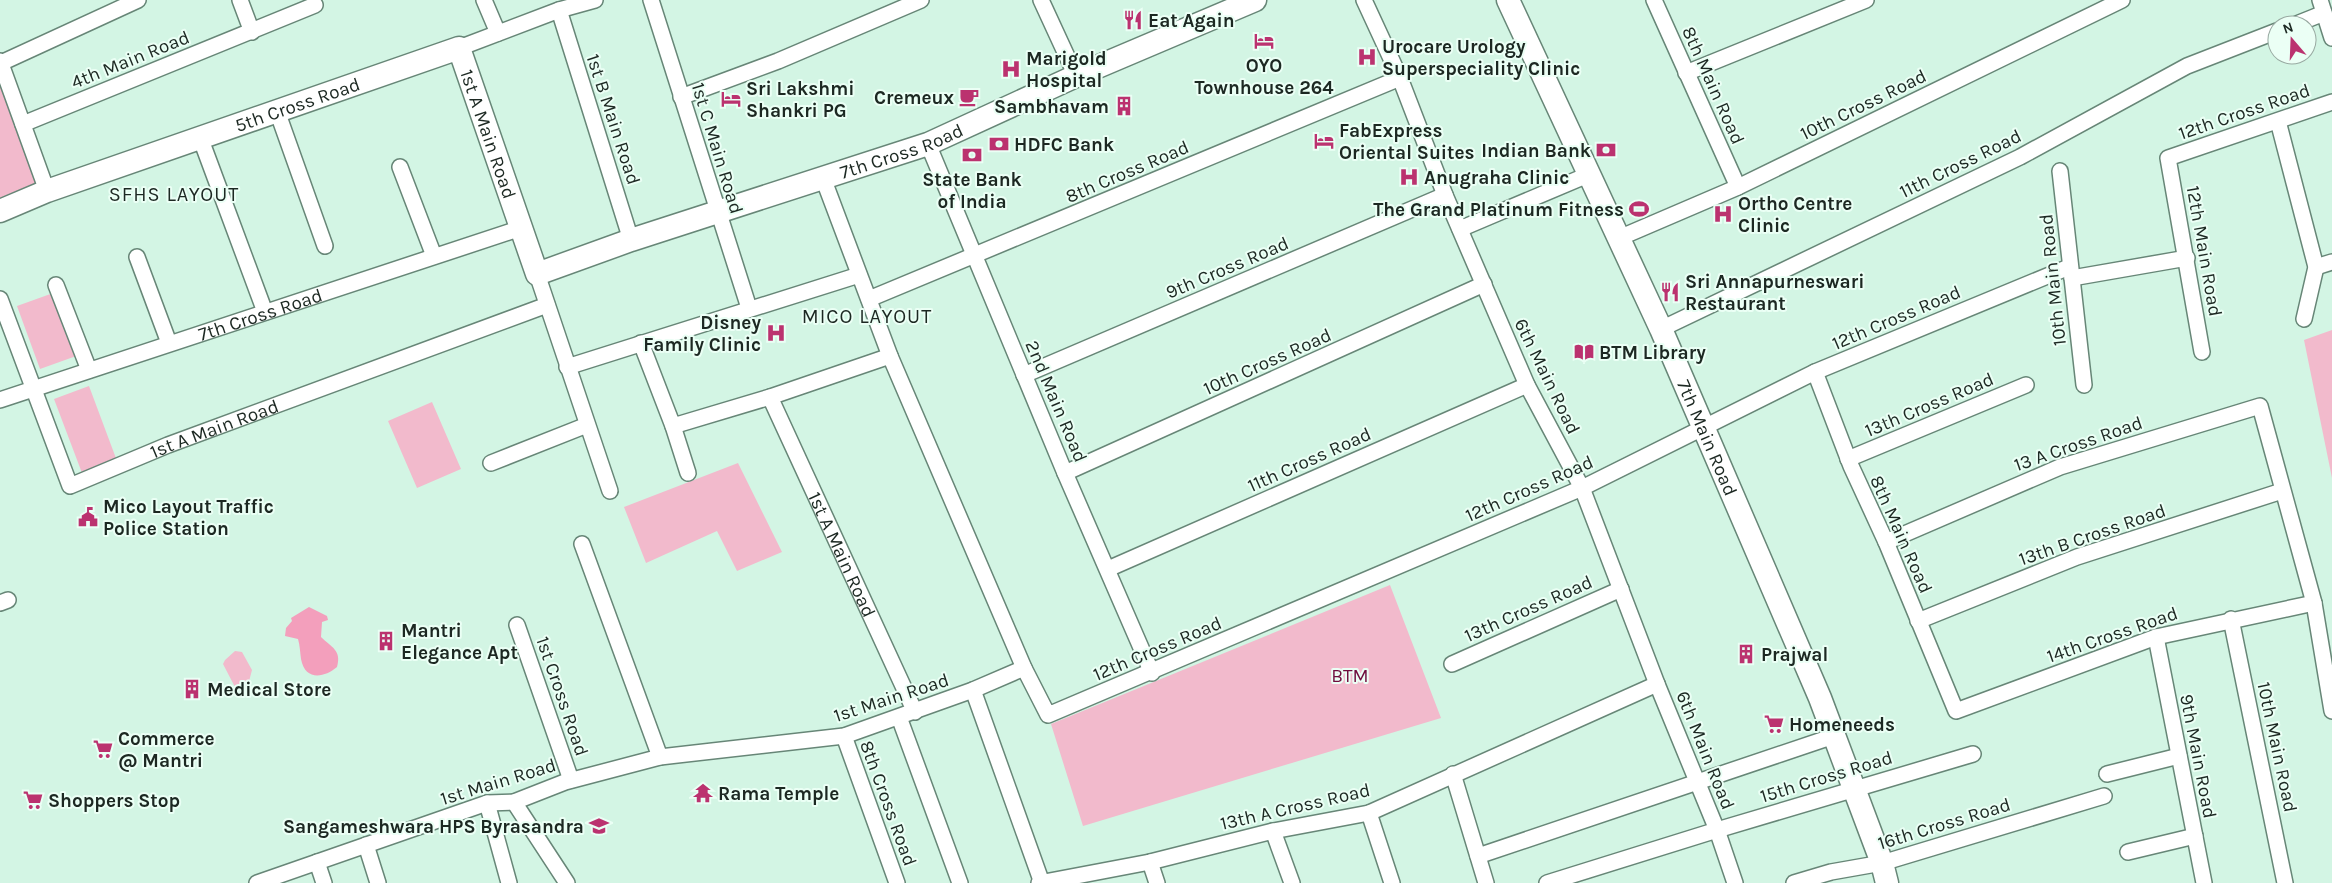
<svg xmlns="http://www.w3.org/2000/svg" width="2332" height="883" viewBox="0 0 2332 883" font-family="Karla,sans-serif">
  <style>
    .green { fill: #f2bacc }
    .water { fill: #f39fbc }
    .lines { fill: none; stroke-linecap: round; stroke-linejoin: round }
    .street-casing { stroke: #678677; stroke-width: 18 }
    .secondary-casing { stroke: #678677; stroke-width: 25 }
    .street { stroke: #fff; stroke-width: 15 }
    .secondary { stroke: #fff; stroke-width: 22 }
    .labels { text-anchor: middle; stroke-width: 4; stroke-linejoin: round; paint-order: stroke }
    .poi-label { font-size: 19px; font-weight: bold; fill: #1c2822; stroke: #ebfff5; text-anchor: start }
    .street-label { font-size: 19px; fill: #1c2822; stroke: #ebfff5 }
    .park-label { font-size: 19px; fill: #6f0c3d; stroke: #ebfff5 }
    .neighbourhood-label { font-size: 20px; letter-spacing: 1px; fill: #1c2822; stroke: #ebfff5 }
  </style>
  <rect width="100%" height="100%" fill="#d3f5e4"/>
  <path class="green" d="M0,85L37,187L0,202Z
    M56,292L79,355L40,369L17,306Z
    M2332,330V478L2304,340Z
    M89,386L117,461L82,473L54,399Z
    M432,402L461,469L417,488L388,421Z
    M738,463L782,552L737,571L717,531L646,563L624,507Z
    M1390,585L1441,718L1083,826L1051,724Z
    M235,651L242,652L252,670L247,689H236L223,664L225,660Z"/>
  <path class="water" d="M309,607L327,616L328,620L322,622L321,637C331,647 342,650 337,667C324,678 305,681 301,659C300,652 300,646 298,639L285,636L286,628L292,621L291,618Z"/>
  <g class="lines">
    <defs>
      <g id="street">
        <path d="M240,0L252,32"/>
        <path d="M484,0L498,33"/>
        <path d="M651,0L749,308"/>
        <path d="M1041,0L1076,76"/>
        <path d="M1364,0L1400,78L1445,195L1527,385L1582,488L1657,684L1717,830L1735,883"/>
        <path d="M1654,0L1738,187"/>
        <path d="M2320,0L2332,38"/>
        <path d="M559,10L631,240"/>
        <path d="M2294,25L2324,13"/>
        <path d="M459,48L559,10L595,0"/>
        <path d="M0,61L47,191"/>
        <path d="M1,63L138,0"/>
        <path d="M1686,73L1866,0"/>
        <path d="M681,97L778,61L921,0"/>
        <path d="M277,111L325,246"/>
        <path d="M2278,121L2316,267L2304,319"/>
        <path d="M23,124L315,5"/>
        <path d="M200,137L265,312"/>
        <path d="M928,144L1065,473L1152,673"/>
        <path d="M400,167L434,256"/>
        <path d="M2060,171L2084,385"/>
        <path d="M823,178L890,356L1024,668L1048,715L1582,488L1815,372L2069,267"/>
        <path d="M1460,229L1590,174"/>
        <path d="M1619,238L1738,187L2122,0"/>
        <path d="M137,257L169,343"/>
        <path d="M2316,267L2332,262"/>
        <path d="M537,274L610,491"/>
        <path d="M2072,278L2187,258"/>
        <path d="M56,285L89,370"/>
        <path id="s1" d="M0,299L70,486L168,445L547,305"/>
        <path d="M869,299L1400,78"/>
        <path d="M1661,329L2020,157L2187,66L2277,31"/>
        <path d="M641,343L673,426L770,397"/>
        <path d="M2202,352L2168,158L2332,102"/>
        <path id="s2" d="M890,356L770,397L915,712"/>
        <path d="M567,367L859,275"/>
        <path d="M1815,372L1851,466L1886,542L1956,711L2156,637L2314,603"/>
        <path d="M1024,375L1445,195"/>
        <path id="s3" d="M0,400L521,228"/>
        <path d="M673,426L688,473"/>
        <path d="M1848,459L2026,385"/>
        <path d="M491,463L587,425"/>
        <path d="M1065,473L1484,284"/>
        <path d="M1886,542L2060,467L2260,406L2314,603L2332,711"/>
        <path d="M582,544L660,757"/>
        <path d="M1108,569L1527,385"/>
        <path d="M0,603L8,600"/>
        <path d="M2231,619L2285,883"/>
        <path d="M1918,621L2077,557L2282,491"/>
        <path d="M517,625L571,780"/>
        <path d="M2156,637L2204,883"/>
        <path d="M1452,664L1621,589"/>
        <path d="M973,690L1042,883"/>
        <path d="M899,717L960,883"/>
        <path d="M844,736L897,883"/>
        <path d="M1453,774L1486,883"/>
        <path d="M2107,774L2179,756"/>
        <path d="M514,802L567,883"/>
        <path d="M487,803L509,883"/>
        <path d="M1369,813L1392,883"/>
        <path d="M1273,831L1292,883"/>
        <path d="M366,845L378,883"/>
        <path d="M2128,852L2195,836"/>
        <path d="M1478,856L1834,736"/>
        <path d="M317,862L324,883"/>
        <path d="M1150,862L1157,883"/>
        <path d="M257,883L487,803L514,802L565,782L660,757L844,736L973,690L1024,668"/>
        <path d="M1039,883L1150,862L1273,831L1369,813L1657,684"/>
        <path d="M1547,883L1717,830L1973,754"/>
        <path d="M1794,883L1831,872L1882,863L2104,796"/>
      </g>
      <g id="secondary">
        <path id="s4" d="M1508,0L1661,329L1820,698L1882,863L1887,883"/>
        <path id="s5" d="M0,211L47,191L459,48L537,274L631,240L928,144L1076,76L1255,0"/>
      </g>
    </defs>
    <use href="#street" class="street-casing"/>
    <use href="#secondary" class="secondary-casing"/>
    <use href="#street" class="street"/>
    <use href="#secondary" class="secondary"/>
  </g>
  <defs>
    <symbol id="restaurant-bare" viewBox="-9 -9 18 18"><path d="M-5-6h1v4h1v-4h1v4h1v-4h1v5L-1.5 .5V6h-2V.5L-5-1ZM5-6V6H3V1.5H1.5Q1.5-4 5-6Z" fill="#bb326f" stroke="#ebfff5" stroke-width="2.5" paint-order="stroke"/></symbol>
    <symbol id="hotel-bare" viewBox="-9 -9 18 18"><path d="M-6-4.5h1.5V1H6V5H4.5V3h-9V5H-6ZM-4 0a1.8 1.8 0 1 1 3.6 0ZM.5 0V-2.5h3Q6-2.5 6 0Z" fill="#bb326f" stroke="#ebfff5" stroke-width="2.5" paint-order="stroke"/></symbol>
    <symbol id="hospital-bare" viewBox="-9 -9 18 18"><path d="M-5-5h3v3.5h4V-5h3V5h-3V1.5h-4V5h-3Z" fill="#bb326f" stroke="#ebfff5" stroke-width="2.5" paint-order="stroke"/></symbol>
    <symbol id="cafe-bare" viewBox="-9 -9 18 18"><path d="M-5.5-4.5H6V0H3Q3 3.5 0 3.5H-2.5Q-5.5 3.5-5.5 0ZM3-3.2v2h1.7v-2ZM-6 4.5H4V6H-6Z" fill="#bb326f" stroke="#ebfff5" stroke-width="2.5" paint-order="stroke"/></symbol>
    <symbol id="building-bare" viewBox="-9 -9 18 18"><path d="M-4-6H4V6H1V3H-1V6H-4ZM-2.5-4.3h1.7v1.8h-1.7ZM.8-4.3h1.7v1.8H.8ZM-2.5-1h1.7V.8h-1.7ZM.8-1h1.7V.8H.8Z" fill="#bb326f" stroke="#ebfff5" stroke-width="2.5" paint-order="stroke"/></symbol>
    <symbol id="bank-bare" viewBox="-9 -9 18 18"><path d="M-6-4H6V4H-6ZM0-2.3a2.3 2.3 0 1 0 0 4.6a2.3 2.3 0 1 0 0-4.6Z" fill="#bb326f" stroke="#ebfff5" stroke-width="2.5" paint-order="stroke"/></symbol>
    <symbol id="stadium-bare" viewBox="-9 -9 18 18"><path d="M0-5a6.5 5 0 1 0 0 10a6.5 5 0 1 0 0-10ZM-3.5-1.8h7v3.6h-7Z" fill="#bb326f" stroke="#ebfff5" stroke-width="2.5" paint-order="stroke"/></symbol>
    <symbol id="library-bare" viewBox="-9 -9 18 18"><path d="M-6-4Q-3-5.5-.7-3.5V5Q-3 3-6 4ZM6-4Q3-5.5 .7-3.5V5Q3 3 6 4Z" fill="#bb326f" stroke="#ebfff5" stroke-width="2.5" paint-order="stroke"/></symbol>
    <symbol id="civic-bare" viewBox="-9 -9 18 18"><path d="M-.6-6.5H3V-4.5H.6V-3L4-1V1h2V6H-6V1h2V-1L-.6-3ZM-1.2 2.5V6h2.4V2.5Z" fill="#bb326f" stroke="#ebfff5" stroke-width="2.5" paint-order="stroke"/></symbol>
    <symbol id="supermarket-bare" viewBox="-9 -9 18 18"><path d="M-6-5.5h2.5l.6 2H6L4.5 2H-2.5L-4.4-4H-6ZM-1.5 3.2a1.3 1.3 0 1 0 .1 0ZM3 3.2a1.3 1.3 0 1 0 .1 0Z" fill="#bb326f" stroke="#ebfff5" stroke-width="2.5" paint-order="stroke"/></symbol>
    <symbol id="temple-bare" viewBox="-9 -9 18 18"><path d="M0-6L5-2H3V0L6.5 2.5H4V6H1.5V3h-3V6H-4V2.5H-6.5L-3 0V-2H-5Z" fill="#bb326f" stroke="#ebfff5" stroke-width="2.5" paint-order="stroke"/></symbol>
    <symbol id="school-bare" viewBox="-9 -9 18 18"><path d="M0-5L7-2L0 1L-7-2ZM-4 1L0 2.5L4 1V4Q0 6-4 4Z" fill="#bb326f" stroke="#ebfff5" stroke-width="2.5" paint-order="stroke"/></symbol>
  </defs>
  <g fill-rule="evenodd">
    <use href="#restaurant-bare" x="1119" y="6" width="28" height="28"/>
    <use href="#hotel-bare" x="1250" y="27" width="28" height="28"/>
    <use href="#hospital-bare" x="1353" y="43" width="28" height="28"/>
    <use href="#hospital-bare" x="997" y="55" width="28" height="28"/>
    <use href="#cafe-bare" x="955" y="83" width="28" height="28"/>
    <use href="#hotel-bare" x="717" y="85" width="28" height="28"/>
    <use href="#building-bare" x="1110" y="92" width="28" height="28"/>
    <use href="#hotel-bare" x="1310" y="127" width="28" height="28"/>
    <use href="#bank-bare" x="985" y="130" width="28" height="28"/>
    <use href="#bank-bare" x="1592" y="136" width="28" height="28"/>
    <use href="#bank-bare" x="958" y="141" width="28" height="28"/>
    <use href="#hospital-bare" x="1395" y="163" width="28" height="28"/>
    <use href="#stadium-bare" x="1625" y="195" width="28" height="28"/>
    <use href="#hospital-bare" x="1709" y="200" width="28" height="28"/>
    <use href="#restaurant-bare" x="1656" y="278" width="28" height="28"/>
    <use href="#hospital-bare" x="762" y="319" width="28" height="28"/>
    <use href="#library-bare" x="1570" y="338" width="28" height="28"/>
    <use href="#civic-bare" x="74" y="503" width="28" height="28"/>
    <use href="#building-bare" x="372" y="627" width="28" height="28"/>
    <use href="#building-bare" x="1732" y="640" width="28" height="28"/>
    <use href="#building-bare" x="178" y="675" width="28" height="28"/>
    <use href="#supermarket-bare" x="1760" y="710" width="28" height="28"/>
    <use href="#supermarket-bare" x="89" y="735" width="28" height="28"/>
    <use href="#temple-bare" x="689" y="779" width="28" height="28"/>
    <use href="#supermarket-bare" x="19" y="786" width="28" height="28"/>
    <use href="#school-bare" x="585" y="812" width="28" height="28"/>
  </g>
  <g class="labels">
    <g class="poi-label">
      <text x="1148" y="27">Eat Again</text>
      <text x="1382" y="53">Urocare Urology<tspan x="1382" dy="22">Superspeciality Clinic</tspan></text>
      <text x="1026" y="65">Marigold<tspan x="1026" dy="22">Hospital</tspan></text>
      <text x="1264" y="72" text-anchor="middle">OYO<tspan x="1264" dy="22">Townhouse 264</tspan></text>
      <text x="746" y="95">Sri Lakshmi<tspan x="746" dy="22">Shankri PG</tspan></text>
      <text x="954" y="104" text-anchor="end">Cremeux</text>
      <text x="1109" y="113" text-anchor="end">Sambhavam</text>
      <text x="1339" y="137">FabExpress<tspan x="1339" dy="22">Oriental Suites</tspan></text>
      <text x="1014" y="151">HDFC Bank</text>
      <text x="1591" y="157" text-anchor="end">Indian Bank</text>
      <text x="1424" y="184">Anugraha Clinic</text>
      <text x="972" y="186" text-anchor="middle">State Bank<tspan x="972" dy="22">of India</tspan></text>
      <text x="1738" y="210">Ortho Centre<tspan x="1738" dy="22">Clinic</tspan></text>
      <text x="1624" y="216" text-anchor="end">The Grand Platinum Fitness</text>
      <text x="1685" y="288">Sri Annapurneswari<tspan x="1685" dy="22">Restaurant</tspan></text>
      <text x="761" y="329" text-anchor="end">Disney<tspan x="761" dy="22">Family Clinic</tspan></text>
      <text x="1599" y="359">BTM Library</text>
      <text x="103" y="513">Mico Layout Traffic<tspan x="103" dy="22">Police Station</tspan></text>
      <text x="401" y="637">Mantri<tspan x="401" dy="22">Elegance Apt</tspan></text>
      <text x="1761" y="661">Prajwal</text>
      <text x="207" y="696">Medical Store</text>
      <text x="1789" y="731">Homeneeds</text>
      <text x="118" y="745">Commerce<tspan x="118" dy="22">@ Mantri</tspan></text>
      <text x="718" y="800">Rama Temple</text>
      <text x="48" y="807">Shoppers Stop</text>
      <text x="584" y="833" text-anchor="end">Sangameshwara HPS Byrasandra</text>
    </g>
    <g class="street-label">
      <text transform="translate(130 59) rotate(-22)" y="7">4th Main Road</text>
      <text transform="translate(1714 85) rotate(66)" y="7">8th Main Road</text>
      <text dy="7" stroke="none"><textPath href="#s5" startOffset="316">5th Cross Road</textPath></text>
      <text transform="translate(1863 104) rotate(-26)" y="7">10th Cross Road</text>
      <text transform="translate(2244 111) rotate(-19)" y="7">12th Cross Road</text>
      <text transform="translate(614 119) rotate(72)" y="7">1st B Main Road</text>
      <text dy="7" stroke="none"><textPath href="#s5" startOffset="578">1st A Main Road</textPath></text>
      <text transform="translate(718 148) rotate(73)" y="7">1st C Main Road</text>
      <text dy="7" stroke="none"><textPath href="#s5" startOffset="1111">7th Cross Road</textPath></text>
      <text transform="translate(1960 163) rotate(-26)" y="7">11th Cross Road</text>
      <text transform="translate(1127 171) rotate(-23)" y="7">8th Cross Road</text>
      <text transform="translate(2205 251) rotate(80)" y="7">12th Main Road</text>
      <text transform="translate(1227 267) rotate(-23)" y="7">9th Cross Road</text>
      <text transform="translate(2052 280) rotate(-96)" y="7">10th Main Road</text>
      <text dy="7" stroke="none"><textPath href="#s3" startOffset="274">7th Cross Road</textPath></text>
      <text transform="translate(1896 317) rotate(-23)" y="7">12th Cross Road</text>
      <text transform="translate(1267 361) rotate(-24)" y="7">10th Cross Road</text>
      <text transform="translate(1548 376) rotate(64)" y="7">6th Main Road</text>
      <text transform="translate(1057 401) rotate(67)" y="7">2nd Main Road</text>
      <text transform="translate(1929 404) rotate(-23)" y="7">13th Cross Road</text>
      <text dy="7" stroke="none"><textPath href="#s1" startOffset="355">1st A Main Road</textPath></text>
      <text dy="7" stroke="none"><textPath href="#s4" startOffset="481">7th Main Road</textPath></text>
      <text transform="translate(2078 443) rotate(-19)" y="7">13 A Cross Road</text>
      <text transform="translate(1309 459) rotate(-24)" y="7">11th Cross Road</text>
      <text transform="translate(1529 488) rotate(-24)" y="7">12th Cross Road</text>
      <text transform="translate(1902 534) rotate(66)" y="7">8th Main Road</text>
      <text transform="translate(2092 534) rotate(-19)" y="7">13th B Cross Road</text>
      <text dy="7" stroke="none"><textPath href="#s2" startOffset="300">1st A Main Road</textPath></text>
      <text transform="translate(1528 608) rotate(-24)" y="7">13th Cross Road</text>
      <text transform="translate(2112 634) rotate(-19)" y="7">14th Cross Road</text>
      <text transform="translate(1157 648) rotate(-23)" y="7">12th Cross Road</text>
      <text transform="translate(563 696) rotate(71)" y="7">1st Cross Road</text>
      <text transform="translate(891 697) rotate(-18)" y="7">1st Main Road</text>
      <text transform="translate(2278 747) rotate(78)" y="7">10th Main Road</text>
      <text transform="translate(1706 750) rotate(68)" y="7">6th Main Road</text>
      <text transform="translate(2199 756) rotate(79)" y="7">9th Main Road</text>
      <text transform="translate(1826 776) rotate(-17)" y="7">15th Cross Road</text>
      <text transform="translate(498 781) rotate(-17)" y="7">1st Main Road</text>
      <text transform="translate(889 803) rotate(70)" y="7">8th Cross Road</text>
      <text transform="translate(1295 806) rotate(-13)" y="7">13th A Cross Road</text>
      <text transform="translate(1944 823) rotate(-17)" y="7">16th Cross Road</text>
    </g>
    <g class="park-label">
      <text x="1350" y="682">BTM</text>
    </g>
    <g class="neighbourhood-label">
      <text x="174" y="201">SFHS LAYOUT</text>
      <text x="867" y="323">MICO LAYOUT</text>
    </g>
  </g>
  <g transform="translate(2292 40) rotate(341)"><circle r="24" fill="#ebfff5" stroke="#98a9a1"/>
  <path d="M0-4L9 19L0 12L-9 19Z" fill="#bb326f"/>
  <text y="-8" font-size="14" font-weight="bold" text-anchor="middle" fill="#1c2822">N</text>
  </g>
</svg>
